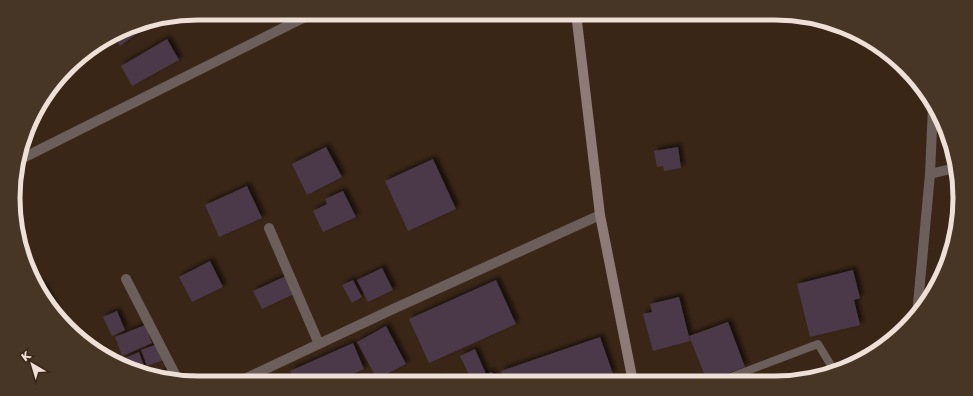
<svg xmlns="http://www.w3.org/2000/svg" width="973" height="396" viewBox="0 0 973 396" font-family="'DejaVu Sans',sans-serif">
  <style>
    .building { fill: #4c3848; filter: url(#shadow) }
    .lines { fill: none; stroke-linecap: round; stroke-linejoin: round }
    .lane { stroke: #6b5e5b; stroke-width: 8 }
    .street { stroke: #6b5e5b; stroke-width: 10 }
    .secondary { stroke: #8e7a76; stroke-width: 10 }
    .rim { fill: none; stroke: #eee0d7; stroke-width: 5 }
  </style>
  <defs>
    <filter id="shadow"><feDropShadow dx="3.5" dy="-3.5" stdDeviation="2" flood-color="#0009"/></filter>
  </defs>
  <rect width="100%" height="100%" fill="#392617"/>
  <path class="building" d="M156,20L120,46L114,37L138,23Z
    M167,39L179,60L132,86L121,66Z
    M326,147L342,177L307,195L292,164Z
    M678,147L681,168L664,171L663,166L657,167L654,151Z
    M433,159L456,209L408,231L385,181Z
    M247,186L262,218L219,237L205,205Z
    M343,191L356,217L323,232L313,211L327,204L325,199Z
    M210,261L223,287L192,302L179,277Z
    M382,268L393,290L368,302L357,280Z
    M853,270L860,298L854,300L860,325L810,337L797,284Z
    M286,276L294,294L262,309L253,291Z
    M353,280L362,297L352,303L342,285Z
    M496,280L516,324L429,363L409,319Z
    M42,284L58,315H57L44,301L38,286Z
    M679,297L690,341L653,351L643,314L652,312L650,304Z
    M117,311L125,330L112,336L103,317Z
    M728,322L745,367L707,381L689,336Z
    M145,325L152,343L122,356L115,337Z
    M386,326L406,364L377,379L357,342Z
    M600,337L613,374L589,382H505L501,371Z
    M353,343L364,369L333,383H296L290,371Z
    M157,344L163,360L147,366L141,350Z
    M475,349L486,374L492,372L496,382H458L470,377L460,356Z
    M139,352L145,368L136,372L129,368L125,358Z
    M166,371L169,378L155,376Z
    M441,378L443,382H429Z"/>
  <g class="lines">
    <path class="lane" d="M718,382L818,344L835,372"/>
    <path class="street" d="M19,160L313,13
      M930,174L955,168
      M269,228L319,344
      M126,279L178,380
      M917,315L930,174L933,106
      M236,383L391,310L600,215"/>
    <path class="secondary" d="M576,13L600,215L633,382"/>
  </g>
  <path d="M0 0H973V396H0ZM198 20H775A178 178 0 0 1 953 198V198A178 178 0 0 1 775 376H198A178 178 0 0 1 20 198V198A178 178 0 0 1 198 20Z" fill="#473526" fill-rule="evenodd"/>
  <path class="rim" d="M198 20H775A178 178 0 0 1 953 198V198A178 178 0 0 1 775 376H198A178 178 0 0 1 20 198V198A178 178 0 0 1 198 20Z"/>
  <g transform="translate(32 364) rotate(322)" stroke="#392617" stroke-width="3" paint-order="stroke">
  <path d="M0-3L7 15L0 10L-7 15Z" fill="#eee0d7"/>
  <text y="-6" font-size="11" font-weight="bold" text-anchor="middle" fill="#eee0d7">K</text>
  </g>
</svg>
